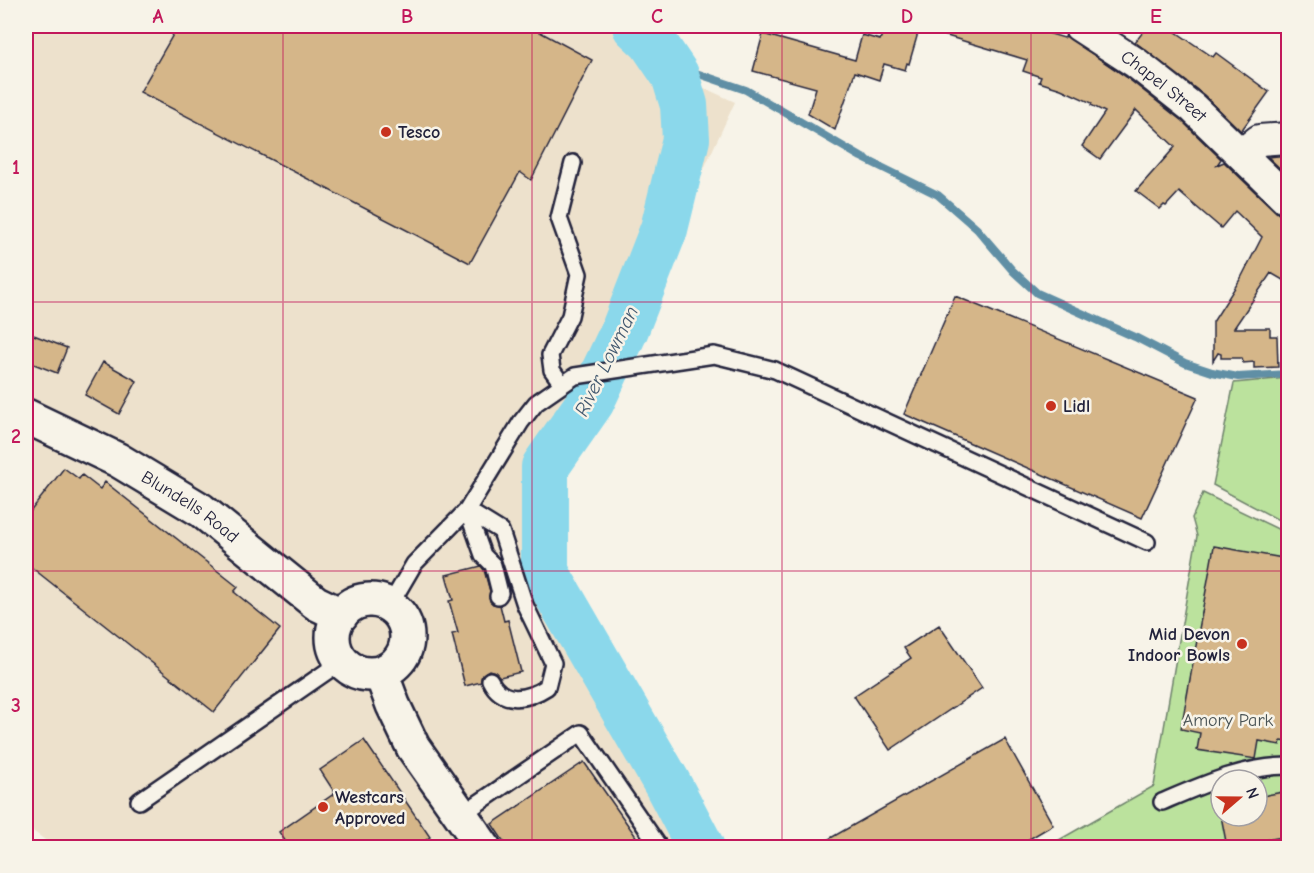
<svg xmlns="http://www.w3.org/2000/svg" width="1314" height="873" viewBox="0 0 1314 873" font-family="'Comic Neue',sans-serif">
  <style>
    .built { fill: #ede1cc }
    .green { fill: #bbe29d; stroke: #6e826c; stroke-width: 1.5; fill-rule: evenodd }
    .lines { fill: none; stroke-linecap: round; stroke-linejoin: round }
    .stream { stroke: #618fa5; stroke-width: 8 }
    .river { stroke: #8bd8eb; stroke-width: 48 }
    .building { fill: #d5b689; stroke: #22223b; stroke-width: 1.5 }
    .service-casing { stroke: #22223b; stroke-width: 20 }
    .minor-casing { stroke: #22223b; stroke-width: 34 }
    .tertiary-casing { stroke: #22223b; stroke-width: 38 }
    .service { stroke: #f7f3e8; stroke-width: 15 }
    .minor { stroke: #f7f3e8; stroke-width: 30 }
    .tertiary { stroke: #f7f3e8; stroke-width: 33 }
    .grid { fill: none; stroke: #c2185b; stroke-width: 1.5; stroke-opacity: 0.55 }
    .poi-dot { fill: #c8321e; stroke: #f7f3e8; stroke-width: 2 }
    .labels { text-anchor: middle; stroke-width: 5; stroke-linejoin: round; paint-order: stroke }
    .street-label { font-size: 18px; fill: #22223b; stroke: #f7f3e8 }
    .poi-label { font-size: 18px; font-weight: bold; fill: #22223b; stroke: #f7f3e8; text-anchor: start }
    .park-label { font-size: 18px; fill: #485254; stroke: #f7f3e8 }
    .water-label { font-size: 20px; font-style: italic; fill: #425970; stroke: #f7f3e8 }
    .neatline { fill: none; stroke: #c2185b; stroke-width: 2 }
    .grid-label { font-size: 20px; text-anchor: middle; font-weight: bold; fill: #c2185b }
  </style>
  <rect width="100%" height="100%" fill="#f7f3e8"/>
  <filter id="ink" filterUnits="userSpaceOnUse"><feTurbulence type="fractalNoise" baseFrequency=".0167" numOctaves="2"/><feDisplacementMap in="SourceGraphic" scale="12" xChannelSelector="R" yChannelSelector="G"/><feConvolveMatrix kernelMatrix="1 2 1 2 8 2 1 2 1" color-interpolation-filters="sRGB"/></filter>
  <g filter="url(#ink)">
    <path class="built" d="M26,26H624L647,45L668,80L689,81L735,102L599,394L567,453L557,491L554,548L573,605L712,847L56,848L26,826Z"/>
    <path class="green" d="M1288,378V525L1213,485L1234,383Z
      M1203,493L1288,534V847L1045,848L1154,786L1197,536L1192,518ZM1221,780H1257V816H1221Z"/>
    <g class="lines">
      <path class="stream" d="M675,75L690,71L746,90L861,157L938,195L977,229L1013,271L1037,293L1135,337L1185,363L1212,372L1238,377L1288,374"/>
      <path class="river" d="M636,26L652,41L675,75L684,105L686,139L664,229L625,329L591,401L545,467V572L667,783L701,848"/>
    </g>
    <path class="building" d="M178,26H529L592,60L531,180L520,172L470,263L140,92Z
      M885,26H920L909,64L907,63L905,70L884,64L879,80L855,72L835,130L808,114L816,88L753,71L763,34L855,60L862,35L880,40Z
      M931,26H1024L1064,38L1066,36L1126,77L1182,121L1221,159L1217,165L1224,162L1276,212L1283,217H1288V283L1271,273L1234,328H1270V336H1277L1278,367L1254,368V362L1243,363L1242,358H1221V354L1218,353L1213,361V322L1241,278L1262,237L1235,211L1221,228L1179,192L1166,206L1164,205L1160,209L1136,191L1175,147L1136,110L1100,159L1082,146L1105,112L1091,105L1092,103L1061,89L1039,82L1041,77L1023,71L1027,60L930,31Z
      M1148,26H1167L1213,57L1216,53L1269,92L1241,131L1204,95L1135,42Z
      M1288,155V176L1268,157Z
      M955,296L1198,397L1142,518L904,414Z
      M26,332L67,348L57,373L26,361Z
      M103,362L137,381L119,414L85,395Z
      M64,468L79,479L82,475L100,489L105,482L238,587L234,592L280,629L214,712L26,563V517Z
      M1214,546L1288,559V742L1281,741L1280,745L1259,741L1256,759L1197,750L1200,733L1181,729Z
      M481,566L484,570L490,591V601L493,604L500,605L504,621L508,620L521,672L500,677L495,672L489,670L482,675L481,682L465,686L452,634L458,633L449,601L453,600L446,575Z
      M939,625L982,688L890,750L854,696L911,658L904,648Z
      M1005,739L1053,825L1014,848H813Z
      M364,740L430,837L415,848H290L279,832L335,793L320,770Z
      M584,762L644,848H508L492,824Z
      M1288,791V836L1227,847L1221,816H1257V797Z"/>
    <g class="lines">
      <defs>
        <path id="service" d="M562,384L552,370L550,355L570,316L579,274L559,218L573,163
          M390,605L414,564L467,510L521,422L536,403L575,376L714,355L775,370L1147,542
          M490,680C502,705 527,700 547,687L553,663L525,605L501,531L467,510L483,555L493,565L500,593L498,596
          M139,801L342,661
          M1162,802C1202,785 1244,766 1288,766
          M461,815L581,733L660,848"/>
        <g id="minor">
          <path id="s1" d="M1079,26L1136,63L1193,108L1288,200"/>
          <path d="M1242,154L1259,140L1288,138"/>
        </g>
        <g id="tertiary">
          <path id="s2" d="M26,416L118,460L201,510L316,603L341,615"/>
          <circle cx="370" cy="637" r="37"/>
          <path d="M381,673L393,705L413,747L484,848"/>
        </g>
      </defs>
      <use href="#service" class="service-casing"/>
      <use href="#minor" class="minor-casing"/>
      <use href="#tertiary" class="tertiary-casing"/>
      <use href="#service" class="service"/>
      <use href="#minor" class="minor"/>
      <use href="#tertiary" class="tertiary"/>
    </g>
  </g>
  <path class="grid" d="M283,26V848M532,26V848M782,26V848M1031,26V848M26,302H1288M26,571H1288"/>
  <g class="poi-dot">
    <circle cx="386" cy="132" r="6"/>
    <circle cx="1051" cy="406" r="6"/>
    <circle cx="1242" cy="644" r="6"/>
    <circle cx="323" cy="807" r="6"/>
  </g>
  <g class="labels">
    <g class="street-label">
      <text dy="6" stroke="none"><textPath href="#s1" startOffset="104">Chapel Street</textPath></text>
      <text dy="6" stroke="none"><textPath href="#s2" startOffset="188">Blundells Road</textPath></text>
    </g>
    <g class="poi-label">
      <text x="398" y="138">Tesco</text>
      <text x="1063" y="412">Lidl</text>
      <text x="1230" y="640" text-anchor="end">Mid Devon<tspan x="1230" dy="21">Indoor Bowls</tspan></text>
      <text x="335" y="803">Westcars<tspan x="335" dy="21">Approved</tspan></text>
    </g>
    <g class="park-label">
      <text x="1228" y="726">Amory Park</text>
    </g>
    <g class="water-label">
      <text transform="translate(606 361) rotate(-64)" y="7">River Lowman</text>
    </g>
  </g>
  <rect width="1314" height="873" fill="none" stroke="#f7f3e8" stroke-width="66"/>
  <g transform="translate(1239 798) rotate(70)"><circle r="28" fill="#f7f3e8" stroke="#a29fa3" stroke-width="1.5"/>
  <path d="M0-4.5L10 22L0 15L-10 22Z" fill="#c8321e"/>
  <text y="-9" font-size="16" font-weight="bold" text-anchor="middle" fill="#22223b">N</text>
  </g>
  <rect x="33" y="33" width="1248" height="807" class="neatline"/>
  <g class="grid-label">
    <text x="158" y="23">A</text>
    <text x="407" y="23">B</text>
    <text x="657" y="23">C</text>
    <text x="907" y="23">D</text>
    <text x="1156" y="23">E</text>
    <text x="16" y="174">1</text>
    <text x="16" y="443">2</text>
    <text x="16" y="712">3</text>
  </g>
</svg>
